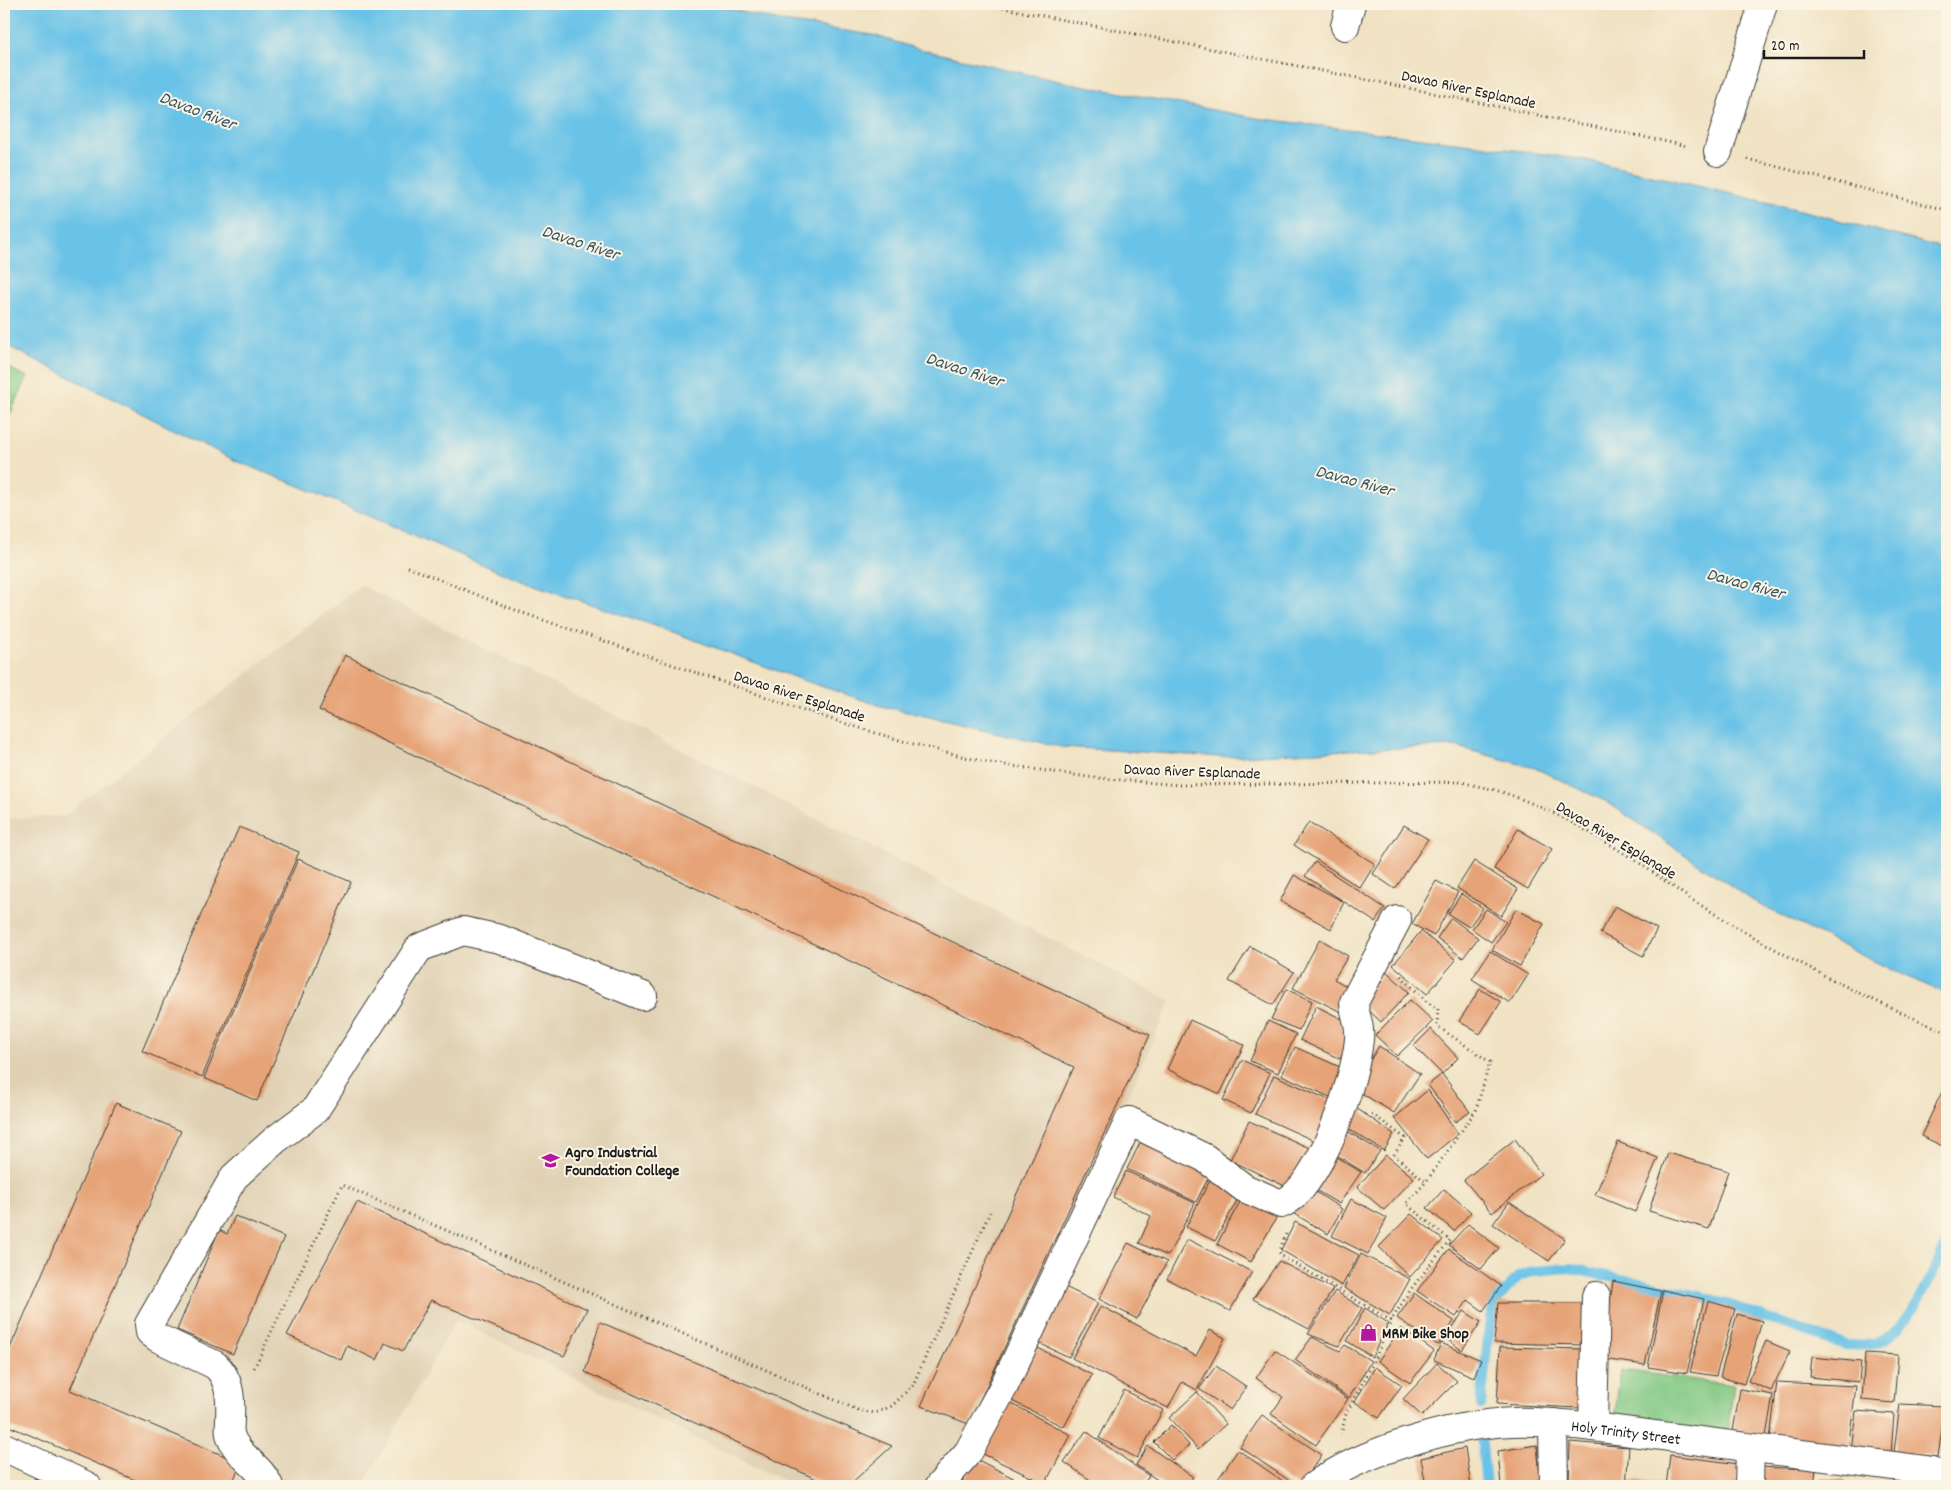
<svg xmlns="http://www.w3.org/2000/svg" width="1951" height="1490" viewBox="0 0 1951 1490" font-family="Dekko,sans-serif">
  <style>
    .built { fill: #e0d1b4 }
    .green { fill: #81c883; stroke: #4e7250 }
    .water { fill: #69c2e7; stroke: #426f82 }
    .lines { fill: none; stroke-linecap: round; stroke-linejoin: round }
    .stream { stroke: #69c2e7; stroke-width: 10 }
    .building { fill: #e6a377 }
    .minor-casing { stroke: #3c3a35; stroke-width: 30 }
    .path { stroke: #3c3a35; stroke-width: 3; stroke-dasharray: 1 4; stroke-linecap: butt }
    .minor { stroke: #fff; stroke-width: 28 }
    .labels { text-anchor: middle; stroke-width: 4; stroke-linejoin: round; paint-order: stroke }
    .street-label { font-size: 16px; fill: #1c1c1c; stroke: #fcf5e5 }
    .poi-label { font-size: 16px; font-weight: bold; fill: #1c1c1c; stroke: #fcf5e5; text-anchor: start }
    .water-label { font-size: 18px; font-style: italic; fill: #375663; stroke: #fcf5e5 }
  </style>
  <rect width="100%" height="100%" fill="#fcf5e5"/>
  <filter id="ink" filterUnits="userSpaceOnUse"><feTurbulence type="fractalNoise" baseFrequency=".02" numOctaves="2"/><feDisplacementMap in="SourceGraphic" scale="10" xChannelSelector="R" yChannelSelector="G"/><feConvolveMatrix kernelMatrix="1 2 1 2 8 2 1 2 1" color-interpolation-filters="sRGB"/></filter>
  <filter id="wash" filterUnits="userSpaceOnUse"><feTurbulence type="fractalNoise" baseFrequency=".0096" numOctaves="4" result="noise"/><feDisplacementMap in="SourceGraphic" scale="20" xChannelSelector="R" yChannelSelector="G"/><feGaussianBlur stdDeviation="1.12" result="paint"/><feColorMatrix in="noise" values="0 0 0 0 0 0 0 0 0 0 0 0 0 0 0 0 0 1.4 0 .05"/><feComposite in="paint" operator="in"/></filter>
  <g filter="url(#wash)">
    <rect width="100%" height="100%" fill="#f0e2c3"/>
    <path class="built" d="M361,585L1171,1001L983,1413L931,1486H794L456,1320L363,1486H154L4,1419V819L64,816Z"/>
    <path class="green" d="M4,366L28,377L4,426Z
      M1621,1370L1734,1385L1727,1434L1614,1419Z"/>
    <path class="water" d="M4,4H709L784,22L873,35L915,48L1058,81L1256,118L1471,144L1587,160L1804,211L1947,249V994L1896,972L1758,904L1607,802L1535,768L1454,746L1351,750L1220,757L1061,747L881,706L799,679L673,632L514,578L297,485L238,462L4,344Z"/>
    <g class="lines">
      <path class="stream" d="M1481,1405L1490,1319L1494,1303L1519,1276L1534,1271L1570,1268L1712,1299L1846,1345C1856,1345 1867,1347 1877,1343C1912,1328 1931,1275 1947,1243
        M1481,1435L1486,1486"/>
    </g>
    <g id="blocks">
      <path class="building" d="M345,655L1150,1035L969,1424L921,1406L1074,1067L319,710Z
        M1309,822L1375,864L1360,888L1294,845Z
        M1404,825L1428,839L1395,889L1373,874Z
        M239,827L299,852L202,1077L142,1051Z
        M1518,829L1552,849L1528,889L1494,869Z
        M298,859L351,882L257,1101L204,1078Z
        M1474,861L1518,889L1501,916L1457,888Z
        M1315,862L1385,908L1375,922L1305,876Z
        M1294,875L1344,902L1331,929L1280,901Z
        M1436,881L1458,892L1434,936L1412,924Z
        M1461,894L1483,908L1469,927L1448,914Z
        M1615,906L1657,929L1643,956L1600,933Z
        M1486,909L1506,922L1491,942L1472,929Z
        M1516,909L1544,924L1520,966L1492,950Z
        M1451,918L1478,938L1463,958L1437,938Z
        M1421,931L1456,960L1427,994L1393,965Z
        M1320,939L1348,956L1334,979L1355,991L1343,1013L1293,988Z
        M1250,946L1294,972L1273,1005L1229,981Z
        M1490,951L1528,975L1510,1003L1472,979Z
        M1386,971L1409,992L1381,1022L1358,1000Z
        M1286,989L1312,1001L1299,1030L1271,1019Z
        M1480,989L1501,1002L1480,1034L1459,1021Z
        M1410,1000L1433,1021L1397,1056L1375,1035Z
        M1316,1006L1356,1026L1340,1059L1300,1040Z
        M1190,1020L1244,1045L1220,1094L1167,1069Z
        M1268,1021L1296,1034L1278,1073L1250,1061Z
        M1431,1029L1458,1058L1442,1074L1414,1046Z
        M1379,1046L1420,1074L1394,1113L1353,1088Z
        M1295,1047L1349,1071L1336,1100L1282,1075Z
        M1242,1060L1270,1073L1251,1113L1223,1100Z
        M1442,1074L1470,1112L1455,1122L1428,1085Z
        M1274,1075L1338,1104L1319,1143L1255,1114Z
        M1947,1081V1148L1921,1136Z
        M1428,1090L1458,1134L1427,1159L1394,1118Z
        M116,1103L181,1131L70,1390L241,1463L231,1486H149L4,1424V1362Z
        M1353,1106L1394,1134L1384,1151L1342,1125Z
        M1249,1121L1314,1150L1291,1189L1230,1160Z
        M1342,1128L1380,1151L1365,1173L1328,1150Z
        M1144,1135L1213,1169L1196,1202L1127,1169Z
        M1515,1139L1541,1174L1492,1213L1464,1180Z
        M1618,1142L1658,1158L1635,1212L1595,1195Z
        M1328,1152L1361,1172L1339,1204L1307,1185Z
        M1668,1153L1728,1171L1709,1229L1649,1211Z
        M1386,1155L1414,1178L1384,1210L1357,1187Z
        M1126,1171L1195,1203L1168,1256L1139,1243L1151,1216L1113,1197Z
        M1210,1180L1240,1195L1215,1241L1186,1227Z
        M1308,1187L1342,1209L1328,1234L1293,1213Z
        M1444,1189L1471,1212L1454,1231L1427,1208Z
        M1243,1196L1278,1215L1251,1262L1217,1244Z
        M1351,1199L1387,1218L1368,1254L1332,1236Z
        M357,1202L587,1309L564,1356L431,1300L403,1351L385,1343L377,1360L347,1346L341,1360L287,1335Z
        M1509,1202L1565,1239L1549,1261L1493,1224Z
        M1411,1214L1443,1240L1410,1277L1379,1247Z
        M235,1216L284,1237L233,1354L177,1330L219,1230L227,1234Z
        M1295,1222L1359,1255L1342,1286L1281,1250Z
        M1468,1224L1499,1248L1481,1269L1449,1245Z
        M1187,1239L1252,1272L1230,1311L1167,1279Z
        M1128,1243L1167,1262L1137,1319L1099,1299Z
        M1449,1249L1501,1286L1483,1311L1468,1300L1456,1317L1417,1291Z
        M1361,1254L1410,1279L1390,1315L1344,1288Z
        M1279,1261L1333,1289L1309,1329L1253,1299Z
        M1613,1281L1661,1291L1645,1365L1602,1359Z
        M1057,1283L1098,1303L1069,1357L1030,1339Z
        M1663,1290L1704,1299L1687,1373L1648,1367Z
        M1335,1291L1362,1308L1339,1346L1308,1334Z
        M1414,1293L1454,1321L1438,1345L1397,1318Z
        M1708,1301L1735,1309L1716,1376L1690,1372Z
        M1498,1303H1586L1584,1345L1494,1343Z
        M1101,1306L1196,1356L1210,1330L1225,1338L1197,1390L1182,1382L1168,1408L1072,1358Z
        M1365,1308L1388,1323L1372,1357L1347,1341Z
        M1464,1311L1481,1322L1462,1350L1445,1338Z
        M1737,1314L1762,1321L1744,1384L1720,1377Z
        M600,1322L892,1446L848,1486H831L585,1372Z
        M1401,1328L1434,1351L1410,1383L1378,1361Z
        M1312,1337L1340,1351L1345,1345L1371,1361L1349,1398L1295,1360Z
        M1766,1341L1790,1351L1771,1391L1748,1381Z
        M1441,1343L1481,1360L1474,1377L1434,1360Z
        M1030,1344L1092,1375L1064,1427L1004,1397Z
        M1500,1347L1584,1349L1580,1408L1497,1404Z
        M1275,1350L1348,1399L1316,1445L1271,1414L1283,1397L1256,1378Z
        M1865,1353L1898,1355L1894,1403L1862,1400Z
        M1812,1357L1861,1362L1859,1382L1810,1377Z
        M1437,1363L1457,1381L1422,1416L1403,1399Z
        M1216,1366L1247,1387L1230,1410L1199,1389Z
        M1375,1367L1402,1385L1379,1418L1355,1402Z
        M1777,1382L1856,1386L1848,1450L1770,1439Z
        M1740,1389L1773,1395L1766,1436L1733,1431Z
        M1124,1390L1163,1410L1137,1458L1099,1438Z
        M1197,1392L1226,1424L1198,1449L1169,1418Z
        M1003,1399L1071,1435L1045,1484L975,1450Z
        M1900,1404L1945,1406L1938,1457L1894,1452Z
        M1856,1411L1894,1414L1891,1455L1851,1450Z
        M1262,1415L1322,1455L1299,1486H1297L1240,1447Z
        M1171,1425L1189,1445L1172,1460L1154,1442Z
        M1086,1431L1149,1476L1142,1486H1099L1064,1462Z
        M1570,1442L1629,1447L1626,1486H1569Z
        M1537,1445L1541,1486H1501L1498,1451Z
        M1148,1446L1193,1477L1187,1486H1166L1136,1465Z
        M1465,1448L1471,1486H1426L1421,1458Z
        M1238,1450L1290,1486H1222L1216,1482Z
        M1670,1455L1739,1464L1737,1486H1666Z
        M976,1459L1029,1486H960Z
        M1754,1467L1816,1469L1814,1486H1754Z
        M35,1478L53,1486H31Z
        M1821,1479H1845L1844,1486H1821Z
        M1894,1480H1915V1486H1894Z
        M1630,1481L1662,1483L1661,1486H1630Z"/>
    </g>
  </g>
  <g filter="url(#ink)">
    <use href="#blocks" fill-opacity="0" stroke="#3c3a35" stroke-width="1"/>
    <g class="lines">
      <defs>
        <g id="minor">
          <path d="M1345,26L1351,4"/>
          <path d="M1718,152L1763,4"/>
          <path d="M1553,1423L1554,1486"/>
          <path d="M1593,1427L1596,1296"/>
          <path d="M4,1447L87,1486"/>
          <path d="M269,1486C261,1466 235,1455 230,1434C229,1429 230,1424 230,1418C231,1399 230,1378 215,1365L158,1338L150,1332L149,1324L234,1177L275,1140L315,1110L419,948L463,931L500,939L643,996"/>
          <path d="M939,1486L969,1451L1004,1386L1129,1121L1205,1158L1244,1188L1281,1204C1319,1190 1356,1078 1359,1039C1361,1023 1354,1016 1354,1002L1397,920"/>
          <path id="s1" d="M1314,1486C1362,1451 1453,1424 1513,1422C1540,1421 1566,1424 1593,1427L1932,1471L1947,1476"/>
          <path d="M1749,1486L1750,1448"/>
        </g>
      </defs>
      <use href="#minor" class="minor-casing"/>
      <path class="path" d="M983,4L1399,86L1687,146
        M1570,4H1574
        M1747,159L1947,210
        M408,567L520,612L824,717L906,742L985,762L1088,777L1179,785L1462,782C1475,786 1489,788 1502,792C1549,808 1593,833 1633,859C1657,874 1678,892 1702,906C1779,954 1863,998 1947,1032
        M1401,976L1427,1002L1438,1009L1437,1026L1490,1062L1476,1110L1426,1182
        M1372,1114L1405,1138L1394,1155L1426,1182L1406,1204L1450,1240L1411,1289L1391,1321
        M1286,1234L1279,1252L1282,1256L1391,1321L1374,1361L1346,1414L1341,1434
        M254,1368L342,1185L858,1410L875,1413L892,1406L913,1385L990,1212"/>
      <use href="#minor" class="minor"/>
    </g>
  </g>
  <defs>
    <symbol id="university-bare" viewBox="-9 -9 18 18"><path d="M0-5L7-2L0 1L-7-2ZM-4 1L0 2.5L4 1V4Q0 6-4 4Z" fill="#b5179e" stroke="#fcf5e5" stroke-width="2.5" paint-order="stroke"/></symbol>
    <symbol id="shop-bare" viewBox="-9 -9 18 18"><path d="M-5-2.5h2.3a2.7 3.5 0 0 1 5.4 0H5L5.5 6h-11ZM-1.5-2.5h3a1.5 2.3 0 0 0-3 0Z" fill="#b5179e" stroke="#fcf5e5" stroke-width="2.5" paint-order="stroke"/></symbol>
  </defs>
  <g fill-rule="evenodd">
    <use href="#university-bare" x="538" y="1148" width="25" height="25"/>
    <use href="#shop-bare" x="1356" y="1320" width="25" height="25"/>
  </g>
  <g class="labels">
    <g class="street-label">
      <text transform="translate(1469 88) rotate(12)" y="6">Davao River Esplanade</text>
      <text transform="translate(800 695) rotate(18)" y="6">Davao River Esplanade</text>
      <text transform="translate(1192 770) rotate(2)" y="6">Davao River Esplanade</text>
      <text transform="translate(1617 839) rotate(31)" y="6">Davao River Esplanade</text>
      <text dy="6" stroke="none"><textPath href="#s1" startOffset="325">Holy Trinity Street</textPath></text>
    </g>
    <g class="poi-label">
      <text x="565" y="1157">Agro Industrial<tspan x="565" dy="18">Foundation College</tspan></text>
      <text x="1382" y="1338">MRM Bike Shop</text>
    </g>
    <g class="water-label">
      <text transform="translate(198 110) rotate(21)" y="6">Davao River</text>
      <text transform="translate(581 242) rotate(18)" y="6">Davao River</text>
      <text transform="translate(965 369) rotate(18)" y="6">Davao River</text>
      <text transform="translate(1355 480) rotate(15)" y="6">Davao River</text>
      <text transform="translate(1746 583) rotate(15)" y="6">Davao River</text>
    </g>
  </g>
  <rect width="1951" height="1490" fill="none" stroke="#fcf5e5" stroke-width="20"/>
  <path d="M1764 50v8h100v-8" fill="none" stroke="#1c1c1c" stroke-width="2.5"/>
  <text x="1771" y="50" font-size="15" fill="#1c1c1c" stroke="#fcf5e5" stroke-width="4" paint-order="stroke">20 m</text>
</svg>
